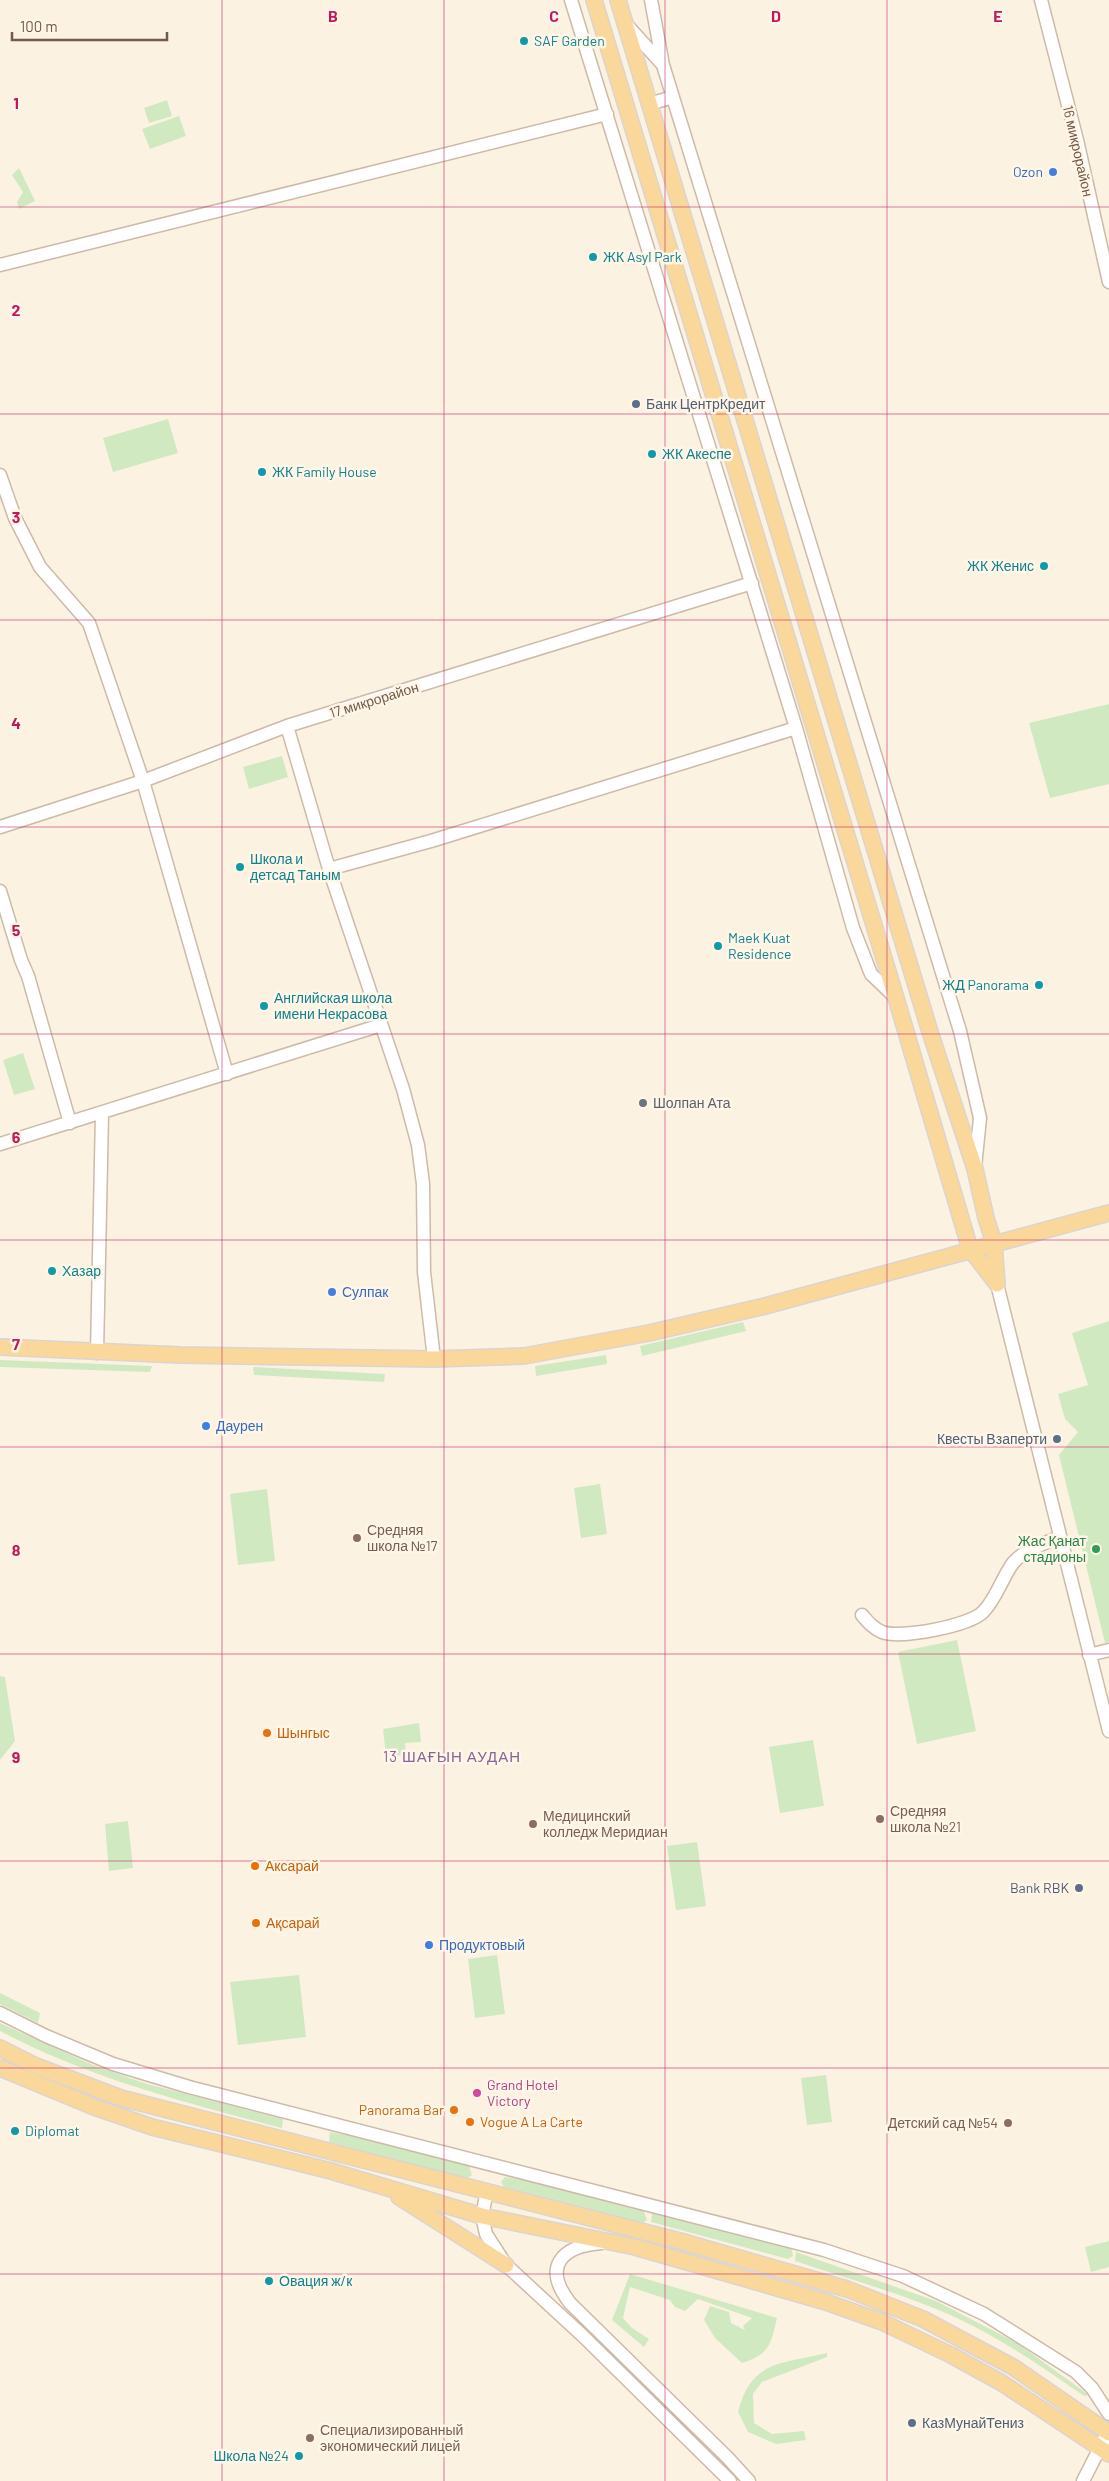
<svg xmlns="http://www.w3.org/2000/svg" width="1109" height="2481" viewBox="0 0 1109 2481" font-family="Barlow,sans-serif">
  <style>
    .green { fill: #d1e9c1 }
    .lines { fill: none; stroke-linecap: round; stroke-linejoin: round }
    .minor-casing { stroke: #cdbaa9; stroke-width: 15 }
    .major-casing { stroke: #dbd4d0; stroke-width: 18 }
    .minor { stroke: #fff; stroke-width: 12 }
    .major { stroke: #fad89b; stroke-width: 15 }
    .grid { fill: none; stroke: #c2185b; stroke-width: 1; stroke-opacity: 0.55 }
    .culture-dot { fill: #0f9aa8; stroke: #fff6e8; stroke-width: 2 }
    .shop-dot { fill: #3f7fe0; stroke: #fff6e8; stroke-width: 2 }
    .service-dot { fill: #5c6f8a; stroke: #fff6e8; stroke-width: 2 }
    .worship-dot { fill: #6b7280; stroke: #fff6e8; stroke-width: 2 }
    .education-dot { fill: #8d6e63; stroke: #fff6e8; stroke-width: 2 }
    .leisure-dot { fill: #2e9e5b; stroke: #fff6e8; stroke-width: 2 }
    .food-dot { fill: #e8710a; stroke: #fff6e8; stroke-width: 2 }
    .hotel-dot { fill: #d1479c; stroke: #fff6e8; stroke-width: 2 }
    .labels { text-anchor: middle; stroke-width: 5; stroke-linejoin: round; paint-order: stroke }
    .culture-label { font-size: 14px; fill: #0d838f; stroke: #fff6e8; text-anchor: start }
    .street-label { font-size: 14px; fill: #735949; stroke: #fff6e8 }
    .shop-label { font-size: 14px; fill: #366cbe; stroke: #fff6e8; text-anchor: start }
    .service-label { font-size: 14px; fill: #4e5e75; stroke: #fff6e8; text-anchor: start }
    .worship-label { font-size: 14px; fill: #5b616d; stroke: #fff6e8; text-anchor: start }
    .education-label { font-size: 14px; fill: #785e54; stroke: #fff6e8; text-anchor: start }
    .leisure-label { font-size: 14px; fill: #27864d; stroke: #fff6e8; text-anchor: end }
    .food-label { font-size: 14px; fill: #c56008; stroke: #fff6e8; text-anchor: start }
    .hotel-label { font-size: 14px; fill: #b23c85; stroke: #fff6e8; text-anchor: start }
    .neighbourhood-label { font-size: 15px; letter-spacing: 1px; fill: #866597; stroke: #fff6e8 }
    .grid-label { font-size: 16px; text-anchor: middle; font-weight: bold; fill: #c2185b; stroke: #fff6e8; stroke-width: 5; stroke-linejoin: round; paint-order: stroke }
  </style>
  <rect width="100%" height="100%" fill="#fcf2e2"/>
  <path class="green" d="M167,100L172,116L149,123L144,108Z
    M179,116L186,136L150,149L142,129Z
    M19,168L35,201L19,209L17,202L23,192L12,175Z
    M168,419L178,453L113,472L103,438Z
    M1109,704V784L1050,798L1029,723Z
    M282,756L288,777L249,789L243,767Z
    M23,1053L35,1089L14,1095L3,1060Z
    M1109,1321V1642L1105,1643L1059,1455L1078,1432L1065,1419L1058,1394L1088,1385L1072,1333Z
    M743,1322L746,1331L642,1356L640,1346Z
    M606,1355L607,1364L536,1376L535,1366Z
    M0,1360L152,1366L150,1372L0,1367Z
    M253,1367L385,1374L384,1382L254,1375Z
    M600,1484L607,1534L581,1538L574,1488Z
    M267,1489L275,1561L238,1565L230,1494Z
    M957,1640L976,1731L917,1744L898,1652Z
    M0,1676L5,1677L15,1741L0,1760Z
    M419,1723L421,1742L405,1743L406,1755L386,1756L383,1729Z
    M813,1740L824,1806L780,1813L769,1747Z
    M128,1821L133,1868L109,1871L105,1824Z
    M697,1842L706,1906L676,1910L667,1846Z
    M497,1955L505,2014L475,2018L468,1959Z
    M299,1975L306,2037L238,2045L230,1982Z
    M0,1993L40,2013L38,2023L0,2004Z
    M0,2023L93,2065L147,2084L283,2119L282,2128C186,2103 89,2078 0,2031Z
    M826,2075L832,2122L807,2125L801,2078Z
    M330,2132L352,2136L469,2166L472,2175L466,2179L329,2142Z
    M505,2177L527,2181L644,2211L647,2220L641,2224L504,2187L501,2182Z
    M652,2213L674,2216L791,2246L793,2256L788,2259L651,2222Z
    M1109,2241V2267L1091,2272L1085,2247Z
    M796,2252L936,2301L1017,2343L1089,2395L1084,2396C1035,2362 983,2326 926,2305C883,2288 839,2276 795,2261Z
    M630,2274L777,2318C771,2344 770,2354 742,2363L715,2338L704,2320L710,2306L729,2312L731,2323L745,2330L743,2326L752,2318L698,2299L685,2311L675,2307L670,2300L630,2287L623,2318L632,2328L649,2339L644,2347L612,2320Z
    M827,2353V2357L762,2382L753,2394L754,2423L772,2434L804,2431L806,2440L776,2444L748,2432L738,2412C751,2360 781,2364 827,2353Z"/>
  <g class="lines">
    <defs>
      <path id="minor" d="M571,0L796,728L853,928L871,974L896,998
        M651,0L663,65L960,1031L980,1118L975,1167
        M1041,0L1077,140L1109,282
        M626,24L663,65
        M649,104L673,97
        M0,265L607,114
        M0,475L15,518L40,567L89,623L143,781L227,1074
        M287,726L329,869L403,1089L418,1145L423,1184L424,1272L434,1359
        M0,827L143,781L287,726L752,583
        M329,869L431,841L796,728
        M0,891L21,960L28,976L70,1123
        M0,1144L381,1025
        M997,1284L1109,1731
        M97,1353L102,1114
        M862,1615C868,1622 873,1628 882,1632C900,1639 969,1626 983,1612C996,1599 1002,1578 1013,1563C1025,1549 1043,1544 1060,1537
        M1089,1655L1109,1650
        M0,2013L46,2036L113,2064L189,2087L824,2250L903,2276L984,2314L1076,2372L1092,2388L1109,2414
        M487,2191L482,2216L486,2234L506,2265L583,2336L730,2481
        M602,2243C561,2246 542,2267 570,2303L728,2458L749,2481
        M1083,2481L1108,2432"/>
      <path id="major" d="M594,0L896,998L970,1249L997,1284
        M618,0L930,1032L975,1169L986,1218L994,1243L997,1284
        M0,1347L180,1355L434,1359L524,1356L649,1333L765,1306L1109,1213
        M0,2048L36,2066L121,2098L680,2241L847,2289L923,2319L1013,2367L1109,2433
        M0,2068L94,2107L152,2127L331,2171L482,2216L635,2247L826,2302L882,2322L951,2355L1002,2383L1109,2454
        M399,2197L506,2265"/>
    </defs>
    <use href="#minor" class="minor-casing"/>
    <use href="#major" class="major-casing"/>
    <use href="#minor" class="minor"/>
    <use href="#major" class="major"/>
  </g>
  <path class="grid" d="M222,0V2481M444,0V2481M665,0V2481M887,0V2481M0,207H1109M0,414H1109M0,620H1109M0,827H1109M0,1034H1109M0,1240H1109M0,1447H1109M0,1654H1109M0,1861H1109M0,2068H1109M0,2274H1109"/>
  <g class="culture-dot">
    <circle cx="524" cy="41" r="5"/>
    <circle cx="593" cy="257" r="5"/>
    <circle cx="652" cy="454" r="5"/>
    <circle cx="262" cy="472" r="5"/>
    <circle cx="1044" cy="566" r="5"/>
    <circle cx="240" cy="867" r="5"/>
    <circle cx="718" cy="946" r="5"/>
    <circle cx="1039" cy="985" r="5"/>
    <circle cx="264" cy="1006" r="5"/>
    <circle cx="52" cy="1271" r="5"/>
    <circle cx="15" cy="2131" r="5"/>
    <circle cx="269" cy="2281" r="5"/>
    <circle cx="299" cy="2456" r="5"/>
  </g>
  <g class="shop-dot">
    <circle cx="1053" cy="172" r="5"/>
    <circle cx="332" cy="1292" r="5"/>
    <circle cx="206" cy="1426" r="5"/>
    <circle cx="429" cy="1945" r="5"/>
  </g>
  <g class="service-dot">
    <circle cx="636" cy="404" r="5"/>
    <circle cx="1057" cy="1439" r="5"/>
    <circle cx="1079" cy="1888" r="5"/>
    <circle cx="912" cy="2423" r="5"/>
  </g>
  <circle class="worship-dot" cx="643" cy="1103" r="5"/>
  <g class="education-dot">
    <circle cx="357" cy="1538" r="5"/>
    <circle cx="880" cy="1819" r="5"/>
    <circle cx="533" cy="1824" r="5"/>
    <circle cx="1008" cy="2123" r="5"/>
    <circle cx="310" cy="2438" r="5"/>
  </g>
  <circle class="leisure-dot" cx="1096" cy="1549" r="5"/>
  <g class="food-dot">
    <circle cx="267" cy="1733" r="5"/>
    <circle cx="255" cy="1866" r="5"/>
    <circle cx="256" cy="1923" r="5"/>
    <circle cx="454" cy="2110" r="5"/>
    <circle cx="470" cy="2122" r="5"/>
  </g>
  <circle class="hotel-dot" cx="477" cy="2093" r="5"/>
  <g class="labels">
    <g class="culture-label">
      <text x="534" y="46">SAF Garden</text>
      <text x="603" y="262">ЖК Asyl Park</text>
      <text x="662" y="459">ЖК Акеспе</text>
      <text x="272" y="477">ЖК Family House</text>
      <text x="1034" y="571" text-anchor="end">ЖК Женис</text>
      <text x="250" y="864">Школа и<tspan x="250" dy="16">детсад Таным</tspan></text>
      <text x="728" y="943">Maek Kuat<tspan x="728" dy="16">Residence</tspan></text>
      <text x="1029" y="990" text-anchor="end">ЖД Panorama</text>
      <text x="274" y="1003">Английская школа<tspan x="274" dy="16">имени Некрасова</tspan></text>
      <text x="62" y="1276">Хазар</text>
      <text x="25" y="2136">Diplomat</text>
      <text x="279" y="2286">Овация ж/к</text>
      <text x="289" y="2461" text-anchor="end">Школа №24</text>
    </g>
    <g class="street-label">
      <text transform="translate(1078 151) rotate(77)" y="5">16 микрорайон</text>
      <text transform="translate(374 700) rotate(-17)" y="5">17 микрорайон</text>
    </g>
    <g class="shop-label">
      <text x="1043" y="177" text-anchor="end">Ozon</text>
      <text x="342" y="1297">Сулпак</text>
      <text x="216" y="1431">Даурен</text>
      <text x="439" y="1950">Продуктовый</text>
    </g>
    <g class="service-label">
      <text x="646" y="409">Банк ЦентрКредит</text>
      <text x="1047" y="1444" text-anchor="end">Квесты Взаперти</text>
      <text x="1069" y="1893" text-anchor="end">Bank RBK</text>
      <text x="922" y="2428">КазМунайТениз</text>
    </g>
    <g class="worship-label">
      <text x="653" y="1108">Шолпан Ата</text>
    </g>
    <g class="education-label">
      <text x="367" y="1535">Средняя<tspan x="367" dy="16">школа №17</tspan></text>
      <text x="890" y="1816">Средняя<tspan x="890" dy="16">школа №21</tspan></text>
      <text x="543" y="1821">Медицинский<tspan x="543" dy="16">колледж Меридиан</tspan></text>
      <text x="998" y="2128" text-anchor="end">Детский сад №54</text>
      <text x="320" y="2435">Специализированный<tspan x="320" dy="16">экономический лицей</tspan></text>
    </g>
    <g class="leisure-label">
      <text x="1086" y="1546">Жас Қанат<tspan x="1086" dy="16">стадионы</tspan></text>
    </g>
    <g class="food-label">
      <text x="277" y="1738">Шынгыс</text>
      <text x="265" y="1871">Аксарай</text>
      <text x="266" y="1928">Ақсарай</text>
      <text x="444" y="2115" text-anchor="end">Panorama Bar</text>
      <text x="480" y="2127">Vogue A La Carte</text>
    </g>
    <g class="hotel-label">
      <text x="487" y="2090">Grand Hotel<tspan x="487" dy="16">Victory</tspan></text>
    </g>
    <g class="neighbourhood-label">
      <text x="452" y="1762">13 ШАҒЫН АУДАН</text>
    </g>
  </g>
  <g class="grid-label">
    <text x="333" y="22">B</text>
    <text x="554" y="22">C</text>
    <text x="776" y="22">D</text>
    <text x="998" y="22">E</text>
    <text x="16" y="109">1</text>
    <text x="16" y="316">2</text>
    <text x="16" y="523">3</text>
    <text x="16" y="729">4</text>
    <text x="16" y="936">5</text>
    <text x="16" y="1143">6</text>
    <text x="16" y="1350">7</text>
    <text x="16" y="1556">8</text>
    <text x="16" y="1763">9</text>
  </g>
  <path d="M12 32v8h155v-8" fill="none" stroke="#735949" stroke-width="2.5"/>
  <text x="20" y="32" font-size="15" fill="#735949" stroke="#fff6e8" stroke-width="4" paint-order="stroke">100 m</text>
</svg>
